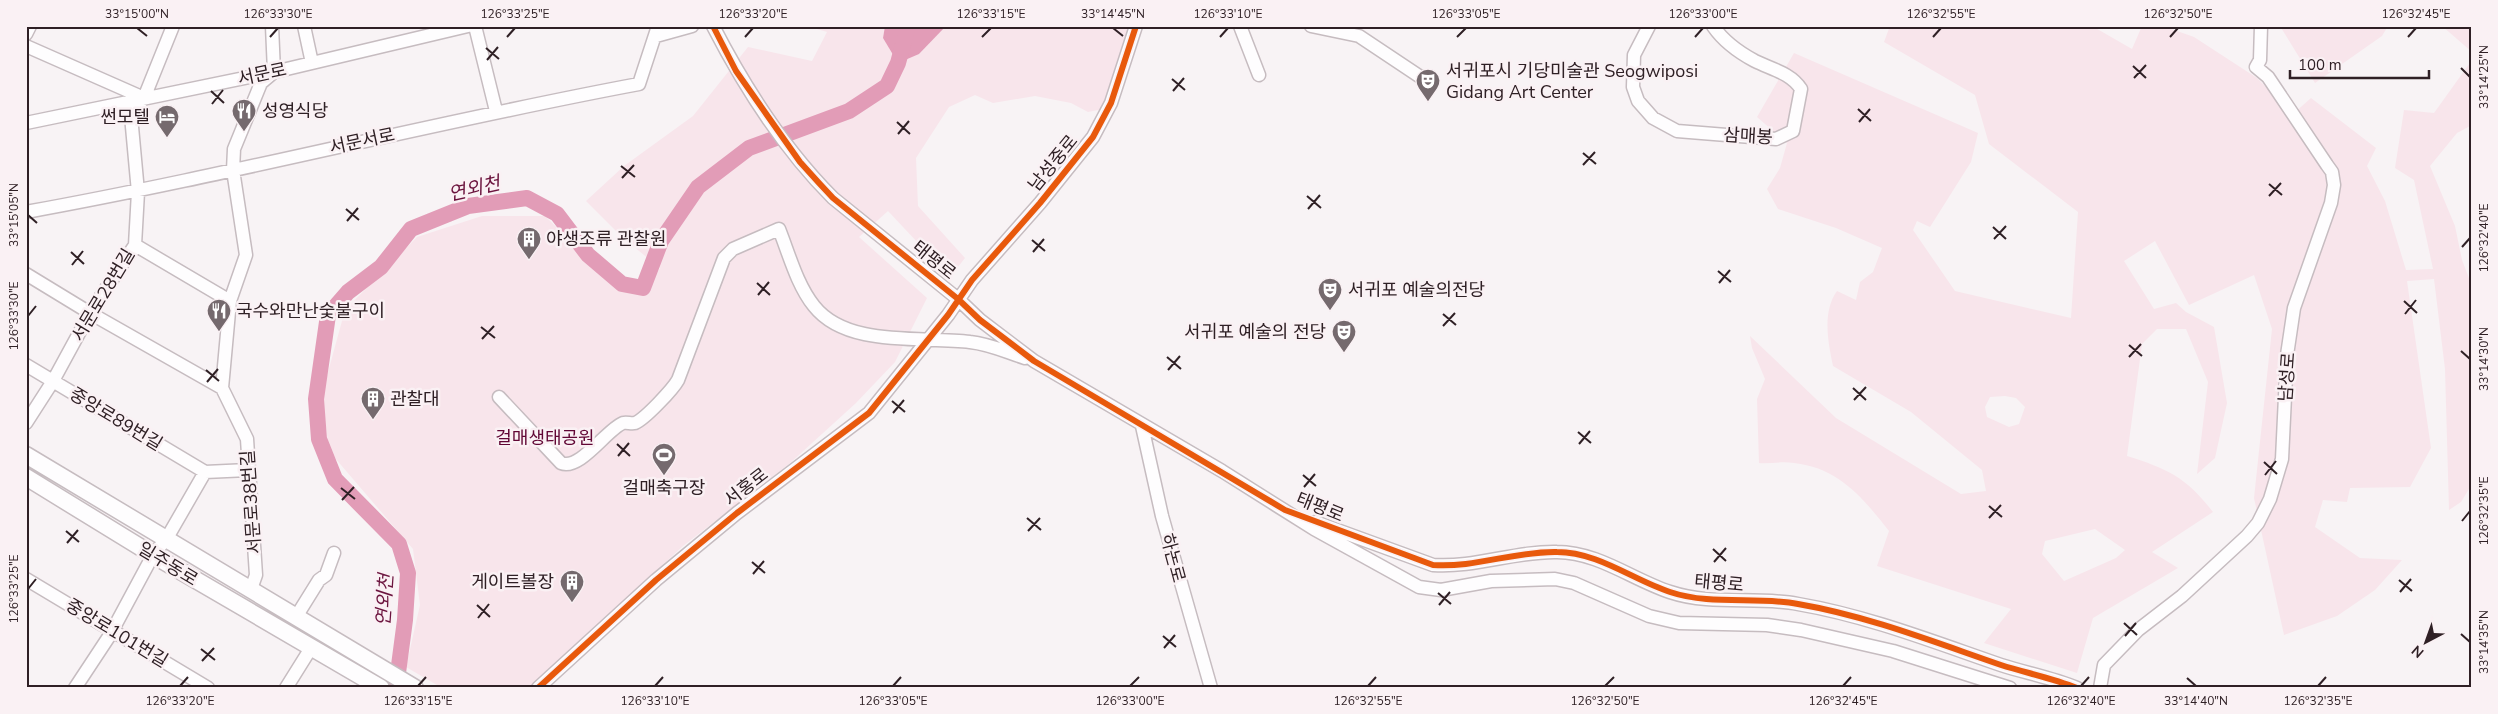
<svg xmlns="http://www.w3.org/2000/svg" width="2498" height="714" viewBox="0 0 2498 714" font-family="'Nunito Sans','Noto Sans KR',sans-serif">
  <style>
    .green { fill: #f8e5eb; fill-rule: evenodd }
    .water { fill: #e29cb7 }
    .lines { fill: none; stroke-linecap: round; stroke-linejoin: round }
    .river { stroke: #e29cb7; stroke-width: 16 }
    .minor-casing { stroke: #c6bcc0; stroke-width: 15 }
    .major-casing { stroke: #c6bcc0; stroke-width: 19 }
    .minor { stroke: #fefdfe; stroke-width: 12 }
    .major { stroke: #fefdfe; stroke-width: 16 }
    .cycleway-casing { stroke: #faf1f4; stroke-width: 9 }
    .cycleway { stroke: #e8590c; stroke-width: 6 }
    .ticks { fill: none; stroke: #2f2025; stroke-width: 2 }
    .labels { text-anchor: middle; stroke-width: 5; stroke-linejoin: round; paint-order: stroke }
    .poi-label { font-size: 18px; fill: #2f2025; stroke: #faf1f4; text-anchor: start }
    .street-label { font-size: 18px; fill: #2f2025; stroke: #faf1f4 }
    .park-label { font-size: 18px; fill: #610735; stroke: #faf1f4 }
    .water-label { font-size: 19px; font-style: italic; fill: #6b143e; stroke: #faf1f4 }
    .neatline { fill: none; stroke: #2f2025; stroke-width: 2 }
    .ticks-label { font-size: 12px; text-anchor: middle; fill: #2f2025 }
  </style>
  <rect width="100%" height="100%" fill="#f8f3f5"/>
  <path class="green" d="M807,26H885L883,38L919,54L946,26H1129L1108,108L1088,112L1071,103L1035,96L993,103L975,95L949,107L916,158L918,206L965,258L950,277L888,211L859,237L927,298L895,362L856,403L789,464L683,546L530,688H442L406,667L420,605L413,549L329,451L322,394L345,310L417,237L482,216H545L603,273L644,293L660,268L623,238L586,201L624,166L693,116L748,47L812,61L827,32Z
    M1890,26H2092L2132,49L2142,26H2163L2194,37L2257,78L2293,114L2311,98L2376,148L2367,166L2385,201L2406,270L2433,269L2414,180L2395,168L2404,110L2434,113L2472,60V125L2457,133L2430,166L2455,226L2462,260L2472,286V484L2461,502L2449,510L2445,369L2434,279L2407,281L2431,448L2410,487L2350,488L2347,502L2323,500L2315,527L2360,558L2402,560L2375,590L2337,616L2284,635L2254,498L2272,329L2254,275L2189,305L2155,241L2124,261L2154,309L2176,303L2186,312L2214,327L2227,403L2215,458L2197,474L2208,382L2186,329H2157L2142,344L2127,456C2168,469 2186,477 2213,512L2152,552L2178,568L2093,618L2077,673L1984,643L2011,609L1877,566L1889,531C1863,498 1839,468 1794,463C1782,461 1770,464 1759,463L1757,399L1765,379L1752,348L1750,336L1836,418L1961,494L1986,491L1982,470L1911,412L1833,366C1828,342 1822,312 1837,291L1856,300L1860,282L1873,272L1882,248L1836,228L1778,209L1767,189L1780,168L1787,143L1757,117L1794,53L1978,133L1971,162L1930,227L1917,221L1913,230L1955,291L2071,318L2078,212L1989,144L1975,95L1884,42ZM2005,396L2016,398L2025,407L2019,424L2009,427L1987,417L1985,407L1990,397ZM2095,529L2125,550L2116,558L2064,581L2042,554L2045,541Z
    M2280,26H2388L2382,36L2315,83Z
    M2442,26H2472V52Z"/>
  <path class="water" d="M885,26H946L919,54L898,63L883,38Z"/>
  <g class="lines">
    <path class="river" d="M396,688L405,620L408,573L399,544L335,479L319,439L316,399L328,315L348,292L381,267L411,229L468,206L527,198L557,214L588,255L622,284L643,288L661,241L698,187L749,148L849,111L887,86L898,63L908,26"/>
    <defs>
      <path id="minor" d="M304,26L312,63
        M475,26L496,111
        M713,26C745,88 784,149 833,198L958,299L980,320L1034,361L1222,471L1314,529L1419,587L1441,590L1491,581L1555,579L1574,583L1649,616L1679,623L1767,625L1801,630L1893,651L2010,688
        M1240,26L1259,75
        M1311,26L1359,36L1422,78
        M1649,26L1634,55L1633,87L1638,101L1653,118L1677,131L1776,139L1793,131L1801,89C1791,73 1771,69 1755,61C1738,52 1724,42 1713,26
        M26,34L30,26
        M656,36L692,26
        M26,46L144,98
        M26,123L274,72L468,26
        M26,212C231,175 434,122 639,84L658,26
        M135,245L230,301
        M26,274L90,313L222,388
        M26,365L205,472L167,538L153,555L110,635L75,688
        M499,397L561,463C580,471 607,429 623,423C627,422 631,424 635,423C645,419 673,389 678,380L724,258L733,249L779,229C789,254 797,285 814,306C847,348 922,336 970,342C990,344 1006,352 1025,358
        M26,423L53,381L90,313L135,245L138,192L131,116L144,98L173,26
        M1142,426L1162,516L1211,688
        M205,472L248,470
        M1315,522L1433,565C1475,568 1515,551 1557,552C1598,552 1633,580 1670,592C1712,606 1756,596 1798,604C1868,616 1934,642 2001,665C2026,673 2053,678 2077,688
        M26,579L208,688
        M251,589L256,575L247,439L222,388L230,301L246,255L233,170L234,149L261,83L274,72L272,26
        M296,617L319,580L326,575L334,553
        M286,688L311,648
        M538,688L656,580L737,513L869,413L948,315L972,280L1040,203L1093,137L1111,103L1136,26
        M2100,688L2104,665L2138,630L2182,596L2247,536L2258,523L2270,499L2282,459L2287,355L2294,308L2331,203L2334,185L2332,172L2327,165L2268,77L2256,67L2260,60L2261,26"/>
      <path id="major" d="M26,455L415,688
        M26,477L153,555L381,688"/>
    </defs>
    <use href="#minor" class="minor-casing"/>
    <use href="#major" class="major-casing"/>
    <use href="#minor" class="minor"/>
    <use href="#major" class="major"/>
    <defs>
      <path id="cycleway" d="M713,26L736,71L800,162L819,183L833,198L958,299L980,320L1034,361L1285,510L1433,565C1475,568 1515,551 1557,552C1598,552 1633,580 1670,592C1712,606 1756,596 1798,604C1868,616 1934,642 2001,665C2026,673 2053,678 2077,688
        M538,688L656,580L737,513L869,413L948,315L972,280L1040,203L1093,137L1111,103L1136,26"/>
    </defs>
    <use href="#cycleway" class="cycleway-casing"/>
    <use href="#cycleway" class="cycleway"/>
  </g>
  <path class="ticks" d="M137,28L147,36M1113,28L1123,36M270,37L278,28M507,37L515,28M745,37L753,28M982,37L991,28M1220,37L1228,28M1457,37L1466,28M1695,37L1703,28M1933,37L1941,28M2170,37L2178,28M2408,37L2416,28M486,48L499,59M487,60L498,47M2133,66L2146,78M2461,68L2470,77M2134,78L2146,65M1172,79L1185,90M211,91L224,103M1173,91L1184,78M212,104L223,90M1858,109L1871,121M897,122L910,134M1859,122L1870,109M898,134L909,121M1583,153L1596,164M1583,165L1595,152M621,166L635,177M622,178L634,165M2269,184L2282,195M1307,196L1321,208M2269,196L2281,183M346,209L359,220M1308,209L1320,195M28,215L37,223M347,221L358,208M1993,227L2006,239M1994,239L2006,226M1032,240L1045,251M2462,247L2470,238M71,252L84,264M1033,252L1044,239M72,265L83,251M1718,271L1731,282M757,283L770,295M1719,283L1730,270M758,295L769,282M2404,301L2417,313M1443,314L1456,325M2405,314L2416,300M28,316L36,306M1443,326L1455,313M481,327L495,338M482,339L494,326M2129,345L2142,356M2461,351L2470,359M1167,357L1181,369M2129,357L2141,344M206,370L219,381M1168,370L1180,356M207,382L218,369M1853,388L1866,400M1854,400L1866,387M892,401L905,412M893,413L904,400M1578,432L1591,443M617,444L630,456M1579,444L1590,431M618,456L629,443M2264,462L2277,474M1303,475L1316,486M2265,475L2276,461M1304,487L1315,474M341,488L355,499M342,500L354,487M1989,506L2002,517M1027,518L1041,530M1989,518L2001,505M2462,521L2470,511M66,531L79,542M1028,531L1040,518M67,543L78,530M1713,549L1726,561M752,562L765,573M1714,562L1726,548M753,574L764,561M2399,580L2412,591M28,589L36,579M2400,592L2411,579M1438,593L1451,604M477,605L490,617M1439,605L1450,592M478,618L489,604M2124,623L2137,635M2461,634L2470,642M1163,636L1176,647M2125,636L2136,623M1164,648L1175,635M201,649L215,660M202,661L214,648M2187,678L2196,686M180,686L188,677M418,686L426,677M655,686L663,677M893,686L901,677M1130,686L1139,677M1368,686L1376,677M1605,686L1614,677M1843,686L1851,677M2081,686L2089,677M2318,686L2326,677"/>
  <defs>
    <symbol id="theatre-pin" viewBox="-11 -11 22 30"><path d="M0 17L-7.5 6A9.5 9.5 0 1 1 7.5 6Z" fill="#756a6e" stroke="#faf1f4"/><path d="M-5-5.5Q0-4 5-5.5V0Q5 5 0 6Q-5 5-5 0ZM-3.3-2.5H-1v1.5H-3.3ZM1-2.5H3.3v1.5H1ZM-2.8 1Q0 5.5 2.8 1Z" fill="#fff"/></symbol>
    <symbol id="restaurant-pin" viewBox="-11 -11 22 30"><path d="M0 17L-7.5 6A9.5 9.5 0 1 1 7.5 6Z" fill="#756a6e" stroke="#faf1f4"/><path d="M-5-6h1v4h1v-4h1v4h1v-4h1v5L-1.5 .5V6h-2V.5L-5-1ZM5-6V6H3V1.5H1.5Q1.5-4 5-6Z" fill="#fff"/></symbol>
    <symbol id="hotel-pin" viewBox="-11 -11 22 30"><path d="M0 17L-7.5 6A9.5 9.5 0 1 1 7.5 6Z" fill="#756a6e" stroke="#faf1f4"/><path d="M-6-4.5h1.5V1H6V5H4.5V3h-9V5H-6ZM-4 0a1.8 1.8 0 1 1 3.6 0ZM.5 0V-2.5h3Q6-2.5 6 0Z" fill="#fff"/></symbol>
    <symbol id="building-pin" viewBox="-11 -11 22 30"><path d="M0 17L-7.5 6A9.5 9.5 0 1 1 7.5 6Z" fill="#756a6e" stroke="#faf1f4"/><path d="M-4-6H4V6H1V3H-1V6H-4ZM-2.5-4.3h1.7v1.8h-1.7ZM.8-4.3h1.7v1.8H.8ZM-2.5-1h1.7V.8h-1.7ZM.8-1h1.7V.8H.8Z" fill="#fff"/></symbol>
    <symbol id="stadium-pin" viewBox="-11 -11 22 30"><path d="M0 17L-7.5 6A9.5 9.5 0 1 1 7.5 6Z" fill="#756a6e" stroke="#faf1f4"/><path d="M0-5a6.5 5 0 1 0 0 10a6.5 5 0 1 0 0-10ZM-3.5-1.8h7v3.6h-7Z" fill="#fff"/></symbol>
  </defs>
  <g fill-rule="evenodd">
    <use href="#theatre-pin" x="1414" y="67" width="28" height="38"/>
    <use href="#restaurant-pin" x="230" y="97" width="28" height="38"/>
    <use href="#hotel-pin" x="153" y="103" width="28" height="38"/>
    <use href="#building-pin" x="515" y="225" width="28" height="38"/>
    <use href="#theatre-pin" x="1316" y="276" width="28" height="38"/>
    <use href="#restaurant-pin" x="205" y="297" width="28" height="38"/>
    <use href="#theatre-pin" x="1330" y="318" width="28" height="38"/>
    <use href="#building-pin" x="359" y="385" width="28" height="38"/>
    <use href="#stadium-pin" x="650" y="441" width="28" height="38"/>
    <use href="#building-pin" x="558" y="568" width="28" height="38"/>
  </g>
  <g class="labels">
    <g class="poi-label">
      <text x="1446" y="77">서귀포시 기당미술관 Seogwiposi<tspan x="1446" dy="21">Gidang Art Center</tspan></text>
      <text x="262" y="117">성영식당</text>
      <text x="150" y="123" text-anchor="end">썬모텔</text>
      <text x="546" y="245">야생조류 관찰원</text>
      <text x="1348" y="296">서귀포 예술의전당</text>
      <text x="236" y="317">국수와만난숯불구이</text>
      <text x="1326" y="338" text-anchor="end">서귀포 예술의 전당</text>
      <text x="390" y="405">관찰대</text>
      <text x="664" y="494" text-anchor="middle">걸매축구장</text>
      <text x="554" y="588" text-anchor="end">게이트볼장</text>
    </g>
    <g class="street-label">
      <text transform="translate(262 74) rotate(-12)" y="6">서문로</text>
      <text transform="translate(1748 136) rotate(3)" y="6">삼매봉</text>
      <text transform="translate(362 141) rotate(-12)" y="6">서문서로</text>
      <text transform="translate(1053 163) rotate(-51)" y="6">남성중로</text>
      <text transform="translate(934 260) rotate(39)" y="6">태평로</text>
      <text transform="translate(103 295) rotate(-59)" y="6">서문로28번길</text>
      <text transform="translate(2287 377) rotate(-86)" y="6">남성로</text>
      <text transform="translate(116 419) rotate(31)" y="6">중앙로89번길</text>
      <text transform="translate(746 487) rotate(-38)" y="6">서홍로</text>
      <text transform="translate(251 502) rotate(-94)" y="6">서문로38번길</text>
      <text transform="translate(1320 507) rotate(22)" y="6">태평로</text>
      <text transform="translate(1173 558) rotate(75)" y="6">하논로</text>
      <text transform="translate(168 564) rotate(31)" y="6">일주동로</text>
      <text transform="translate(1719 583) rotate(5)" y="6">태평로</text>
      <text transform="translate(117 633) rotate(31)" y="6">중앙로101번길</text>
    </g>
    <g class="park-label">
      <text x="545" y="444">걸매생태공원</text>
    </g>
    <g class="water-label">
      <text transform="translate(474 188) rotate(-13)" y="7">연외천</text>
      <text transform="translate(384 600) rotate(-86)" y="7">연외천</text>
    </g>
  </g>
  <rect width="2498" height="714" fill="none" stroke="#faf1f4" stroke-width="55"/>
  <g transform="translate(2426 642) rotate(221)" stroke="#faf1f4" stroke-width="4" paint-order="stroke">
  <path d="M0-4L9 19L0 12L-9 19Z" fill="#2f2025"/>
  <text y="-8" font-size="14" font-weight="bold" text-anchor="middle" fill="#2f2025">N</text>
  </g>
  <path d="M2290 70v8h139v-8" fill="none" stroke="#2f2025" stroke-width="2.5"/>
  <text x="2298" y="70" font-size="15" fill="#2f2025" stroke="#faf1f4" stroke-width="4" paint-order="stroke">100 m</text>
  <rect x="28" y="28" width="2442" height="658" class="neatline"/>
  <g class="ticks-label">
    <text x="137" y="18">33°15'00"N</text>
    <text x="278" y="18">126°33'30"E</text>
    <text x="515" y="18">126°33'25"E</text>
    <text x="753" y="18">126°33'20"E</text>
    <text x="991" y="18">126°33'15"E</text>
    <text x="1113" y="18">33°14'45"N</text>
    <text x="1228" y="18">126°33'10"E</text>
    <text x="1466" y="18">126°33'05"E</text>
    <text x="1703" y="18">126°33'00"E</text>
    <text x="1941" y="18">126°32'55"E</text>
    <text x="2178" y="18">126°32'50"E</text>
    <text x="2416" y="18">126°32'45"E</text>
    <text transform="translate(2484 77) rotate(-90)" y="4">33°14'25"N</text>
    <text transform="translate(14 215) rotate(-90)" y="4">33°15'05"N</text>
    <text transform="translate(2484 238) rotate(-90)" y="4">126°32'40"E</text>
    <text transform="translate(14 316) rotate(-90)" y="4">126°33'30"E</text>
    <text transform="translate(2484 359) rotate(-90)" y="4">33°14'30"N</text>
    <text transform="translate(2484 511) rotate(-90)" y="4">126°32'35"E</text>
    <text transform="translate(14 589) rotate(-90)" y="4">126°33'25"E</text>
    <text transform="translate(2484 642) rotate(-90)" y="4">33°14'35"N</text>
    <text x="180" y="705">126°33'20"E</text>
    <text x="418" y="705">126°33'15"E</text>
    <text x="655" y="705">126°33'10"E</text>
    <text x="893" y="705">126°33'05"E</text>
    <text x="1130" y="705">126°33'00"E</text>
    <text x="1368" y="705">126°32'55"E</text>
    <text x="1605" y="705">126°32'50"E</text>
    <text x="1843" y="705">126°32'45"E</text>
    <text x="2081" y="705">126°32'40"E</text>
    <text x="2196" y="705">33°14'40"N</text>
    <text x="2318" y="705">126°32'35"E</text>
  </g>
</svg>
